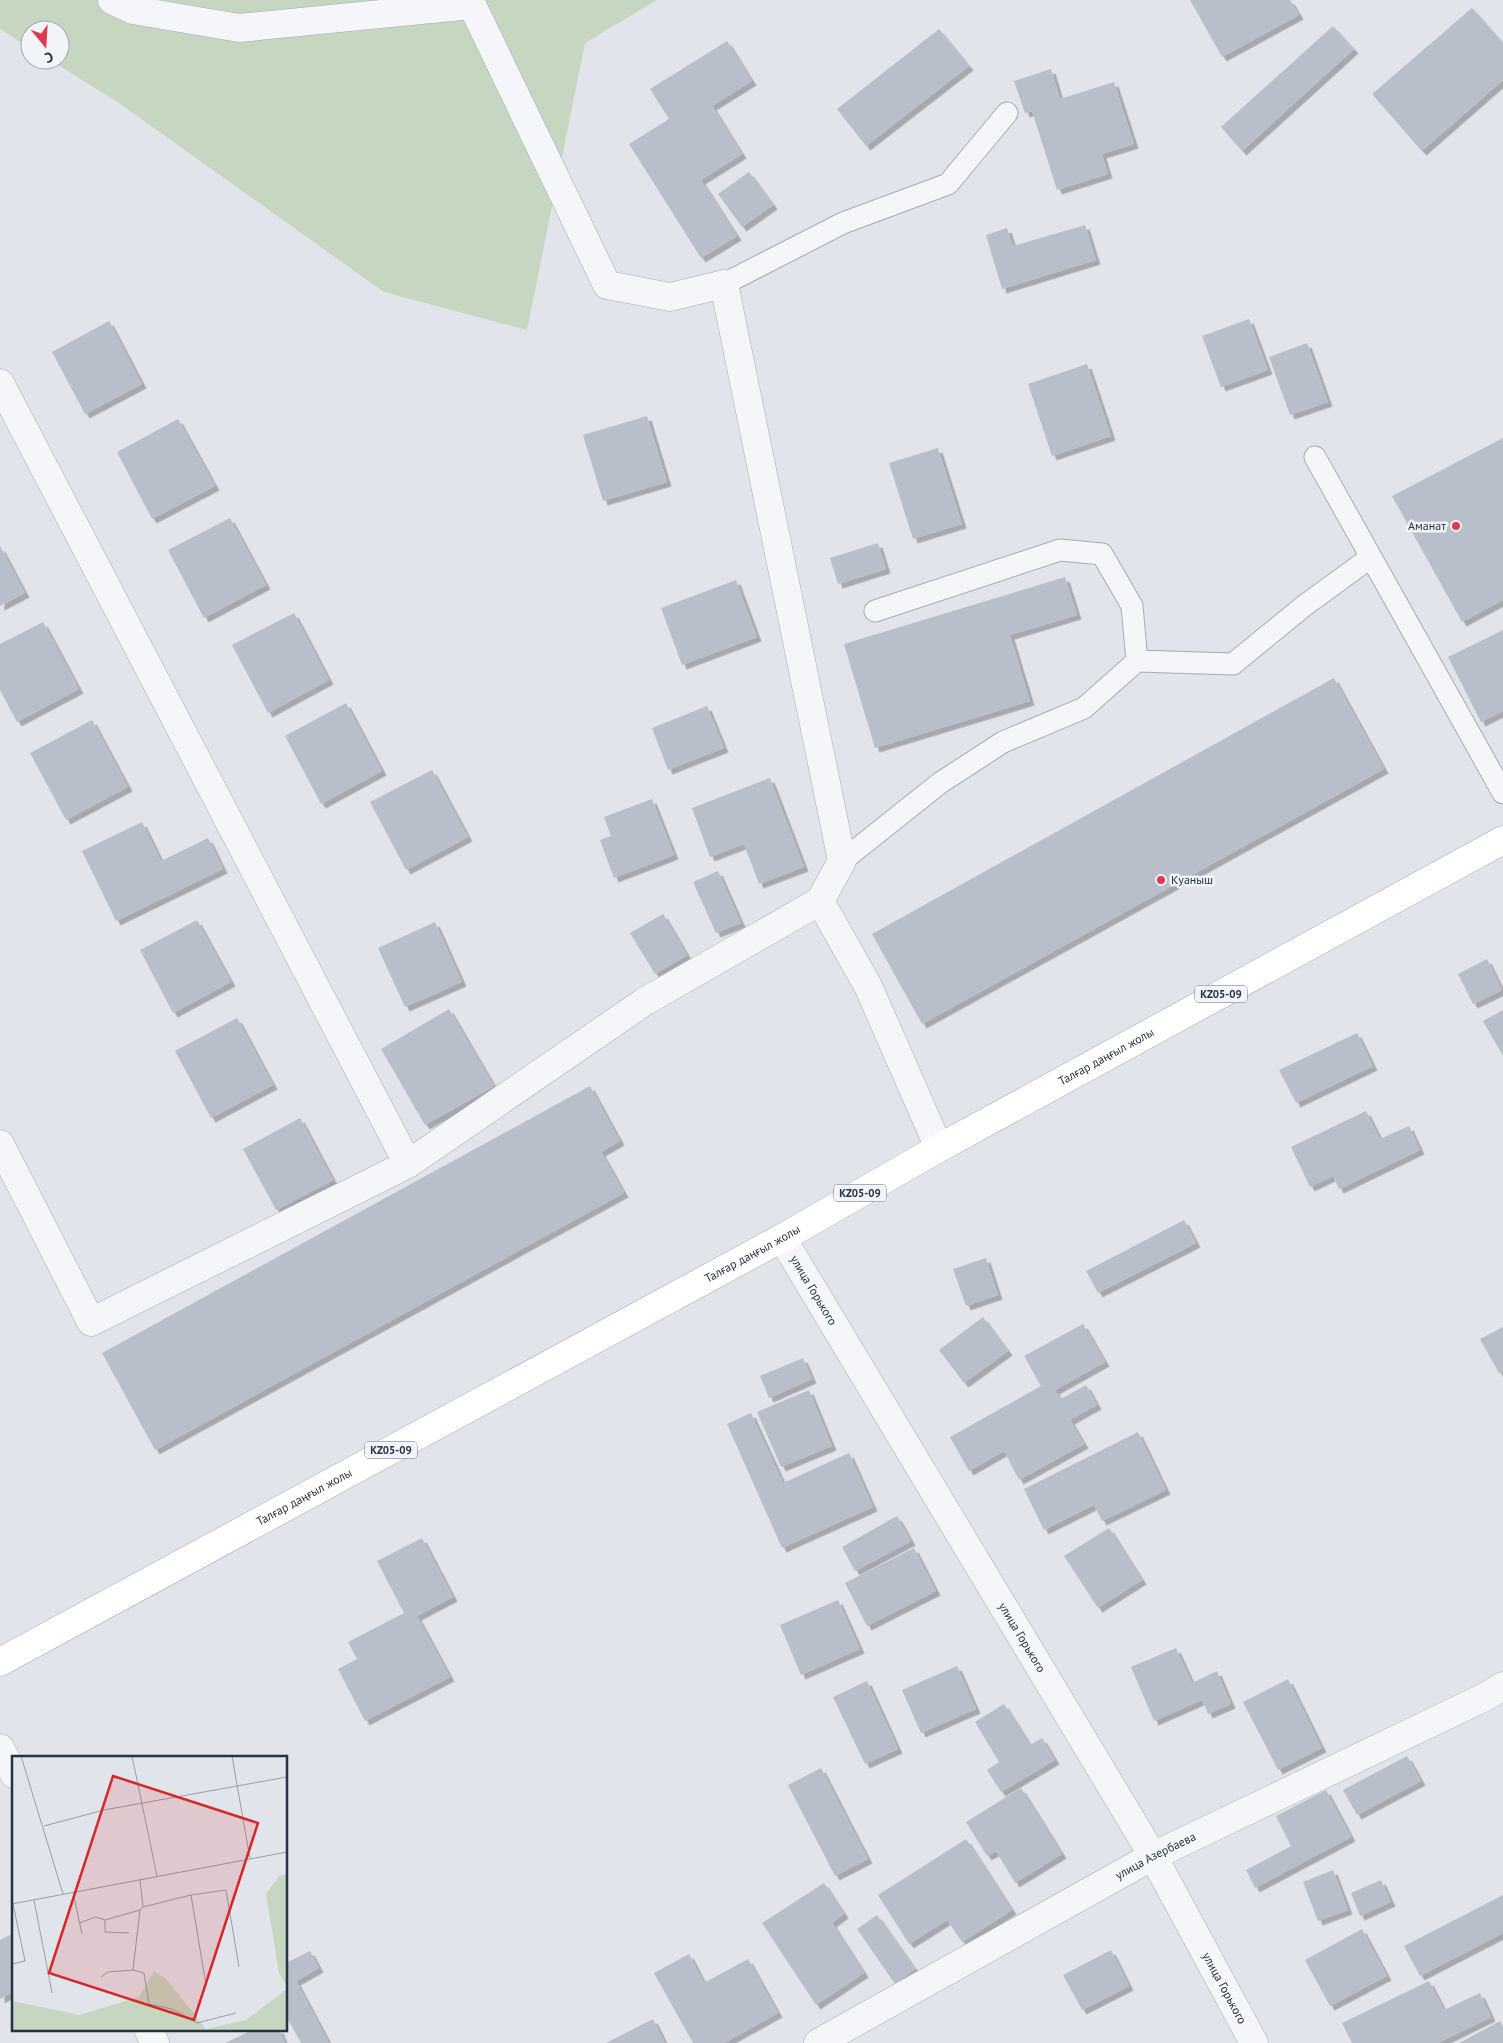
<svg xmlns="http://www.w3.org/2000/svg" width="1503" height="2043" viewBox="0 0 1503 2043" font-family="'PT Sans',sans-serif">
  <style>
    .green { fill: #c6d6c1 }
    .building { fill: #b8beca; filter: url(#shadow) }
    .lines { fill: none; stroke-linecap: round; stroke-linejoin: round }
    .lane-casing { stroke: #a5acb6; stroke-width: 23 }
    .street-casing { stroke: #a5acb6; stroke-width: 29 }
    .primary-casing { stroke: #9fa9b8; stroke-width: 29 }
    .lane { stroke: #f4f6f9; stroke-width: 21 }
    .street { stroke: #f4f6f9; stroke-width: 28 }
    .primary { stroke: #fff; stroke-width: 28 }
    .poi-dot { fill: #de3951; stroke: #f1f4f8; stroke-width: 2 }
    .labels { text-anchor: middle; stroke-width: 5; stroke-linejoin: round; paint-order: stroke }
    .shield { fill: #f1f4f8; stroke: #646c7b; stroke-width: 1 }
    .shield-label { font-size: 11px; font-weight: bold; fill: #273245 }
    .poi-label { font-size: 12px; fill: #273245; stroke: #f1f4f8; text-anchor: end }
    .street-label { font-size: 12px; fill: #273245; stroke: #f1f4f8 }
    .inset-road { fill: none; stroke: #979da9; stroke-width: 1 }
    .view { fill: #d62828; fill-opacity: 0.15; stroke: #d62828; stroke-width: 2.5 }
    .inset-edge { fill: none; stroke: #273245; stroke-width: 2.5 }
  </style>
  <defs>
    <filter id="shadow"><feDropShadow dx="4.5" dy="4.5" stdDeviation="0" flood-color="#0004"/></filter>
  </defs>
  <rect width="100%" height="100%" fill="#e1e5eb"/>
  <path class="green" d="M0,0H657L585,43L527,330L384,292L119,103L50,60H60V30H30V48L0,29Z"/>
  <path class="building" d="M1190,0H1290L1299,15L1222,57Z
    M1472,8L1503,43V80L1422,151L1372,94Z
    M1333,26L1354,49L1242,151L1221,127Z
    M939,29L969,66L866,146L837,109Z
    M727,41L752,81L712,106L742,154L701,180L737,236L701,258L629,144L669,119L650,89Z
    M1051,69L1060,99L1114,82L1134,144L1102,154L1108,174L1057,190L1032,111L1025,113L1014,81Z
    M749,172L773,205L742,227L718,194Z
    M1085,225L1096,260L1002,289L986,235L1007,228L1013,246Z
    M1249,319L1268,370L1221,387L1202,336Z
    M109,321L142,384L85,414L52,352Z
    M1307,343L1328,402L1290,415L1269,357Z
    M1087,364L1111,436L1052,456L1028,384Z
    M647,416L667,482L603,501L583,435Z
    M178,419L215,486L152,519L117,452Z
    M1503,438V558L1501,556L1503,560V600L1462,622L1392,496Z
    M938,448L962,524L913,539L889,463Z
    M230,518L266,585L204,618L168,550Z
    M878,543L886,569L838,584L830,558Z
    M0,546L25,593L0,606Z
    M1065,577L1077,615L1010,635L1030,701L875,748L844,644Z
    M736,580L757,637L682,665L661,608Z
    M294,613L329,680L268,713L232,645Z
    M43,622L79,689L17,722L0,690V644Z
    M1503,630V711L1481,722L1448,657Z
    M1334,678L1384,769L922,1024L872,934Z
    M346,703L382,771L321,804L285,736Z
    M707,706L724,748L668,770L652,728Z
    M92,720L128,787L66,820L30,753Z
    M432,770L468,837L406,870L370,802Z
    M770,778L804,867L759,884L744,844L710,857L692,808Z
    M652,799L674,855L614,878L600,840L611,836L604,817Z
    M142,822L161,861L208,838L223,869L116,921L82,851Z
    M718,871L741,923L716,933L693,882Z
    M663,914L687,955L655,974L630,933Z
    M197,920L231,982L173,1013L140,950Z
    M435,922L462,982L405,1007L378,948Z
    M1487,959L1502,990L1473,1004L1458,974Z
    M449,1009L494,1086L425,1125L381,1049Z
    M1503,1010V1056L1483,1021Z
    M237,1018L273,1085L211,1118L175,1051Z
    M1357,1033L1373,1066L1296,1103L1279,1070Z
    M590,1086L620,1141L601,1152L624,1193L155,1450L102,1353Z
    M1366,1111L1380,1139L1409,1126L1420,1150L1339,1189L1333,1176L1310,1187L1291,1147Z
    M300,1118L333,1180L276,1210L243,1149Z
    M1184,1220L1196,1243L1098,1293L1086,1271Z
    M986,1258L998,1295L966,1306L953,1269Z
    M983,1317L1008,1351L964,1383L939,1350Z
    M1083,1324L1105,1362L1055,1390L1061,1399L1086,1385L1097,1405L1070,1420L1084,1444L1019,1480L1004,1451L969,1471L950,1437L1041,1386L1024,1356Z
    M1503,1327V1371L1499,1373L1480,1339Z
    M803,1358L812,1379L769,1398L760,1376Z
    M809,1390L832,1446L781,1467L757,1412Z
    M751,1413L783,1483L849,1453L873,1507L782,1548L727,1424Z
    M1138,1432L1166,1490L1102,1521L1094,1505L1044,1530L1024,1489Z
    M897,1516L911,1541L855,1571L842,1547Z
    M1109,1528L1142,1580L1098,1608L1064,1556Z
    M422,1538L453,1597L417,1616L450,1677L365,1721L338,1669L357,1659L348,1642L404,1613L377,1561Z
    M914,1548L936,1591L867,1626L845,1583Z
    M838,1600L860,1649L801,1675L780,1625Z
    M1176,1648L1192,1683L1217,1671L1231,1704L1208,1714L1202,1700L1154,1721L1131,1667Z
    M957,1666L976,1709L921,1733L902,1690Z
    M1288,1679L1322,1748L1278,1770L1243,1702Z
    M867,1681L898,1749L865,1764L833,1697Z
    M1004,1704L1030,1745L1042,1738L1055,1760L1001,1792L987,1770L999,1762L975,1722Z
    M1407,1756L1421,1781L1357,1815L1343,1790Z
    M821,1768L868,1859L835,1876L788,1785Z
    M1021,1788L1062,1854L1015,1883L996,1851L987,1856L966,1822Z
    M1326,1790L1351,1837L1255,1888L1246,1870L1291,1846L1276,1816Z
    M966,1839L1012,1910L962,1942L947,1920L909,1944L878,1895Z
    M1333,1870L1348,1910L1318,1921L1303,1882Z
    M1381,1880L1391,1902L1360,1916L1351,1893Z
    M824,1883L844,1914L832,1923L864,1973L816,2005L762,1923Z
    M1503,1895V1933L1420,1976L1404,1946Z
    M877,1915L915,1969L895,1984L857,1929Z
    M1362,1929L1387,1976L1330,2006L1305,1960Z
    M14,1933V1991L0,1999V1940Z
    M1111,1950L1129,1986L1082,2010L1063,1975Z
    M310,1951L319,1968L296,1981L329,2043H301L286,2016V1963Z
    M689,1954L704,1983L748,1959L778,2013L724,2043H693L654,1973Z
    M1429,1981L1444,2010L1480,1993L1491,2017L1438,2043H1352L1342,2023Z
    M653,2019L665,2043H606Z
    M1500,2021L1503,2027V2043H1459Z
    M255,2029H279L285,2043H225Z"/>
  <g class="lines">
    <defs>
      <path id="lane" d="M724,284L843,223L948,184L1007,113
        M1315,457L1503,793
        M875,611L1060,550L1102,554L1132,606L1137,661L1233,664L1304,606L1371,557
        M842,861L940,783L1003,742L1084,708L1137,661"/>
      <g id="street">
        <path d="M112,0L133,10L239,28L472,5L607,285L670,297L724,284L842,861L820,901L868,986L939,1148"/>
        <path d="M0,383L408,1164L644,1002L820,901"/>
        <path d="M0,1144L91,1322L408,1164"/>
        <path id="s1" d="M782,1238L1153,1856L1254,2043"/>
        <path d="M0,1748L14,1774"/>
        <path d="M148,2029L155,2043"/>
        <path id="s2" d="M818,2043L1153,1856L1485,1697L1503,1686"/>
      </g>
      <g id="primary">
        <path id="s3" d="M0,1662L782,1238L939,1148L1503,840"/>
      </g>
    </defs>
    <use href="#lane" class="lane-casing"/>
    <use href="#street" class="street-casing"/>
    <use href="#primary" class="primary-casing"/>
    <use href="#lane" class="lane"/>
    <use href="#street" class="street"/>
    <use href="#primary" class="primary"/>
  </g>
  <g class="poi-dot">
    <circle cx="1456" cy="526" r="5"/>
    <circle cx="1161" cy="880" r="5"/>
  </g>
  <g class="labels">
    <g class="shield">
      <rect x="1195" y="985.5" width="52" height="17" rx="4"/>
      <rect x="834" y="1184.5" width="52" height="17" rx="4"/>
      <rect x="365" y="1441.5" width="52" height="17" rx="4"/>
    </g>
    <g class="shield-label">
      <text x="1221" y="998">KZ05-09</text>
      <text x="860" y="1197">KZ05-09</text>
      <text x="391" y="1454">KZ05-09</text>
    </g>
    <g class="poi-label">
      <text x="1446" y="530">Аманат</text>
      <text x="1171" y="884" text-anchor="start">Куаныш</text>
    </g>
    <g class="street-label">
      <text dy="4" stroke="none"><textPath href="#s3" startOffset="1261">Талғар даңғыл жолы</textPath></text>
      <text dy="4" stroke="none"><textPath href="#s3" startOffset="856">Талғар даңғыл жолы</textPath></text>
      <text dy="4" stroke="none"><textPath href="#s1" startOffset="61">улица Горького</textPath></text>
      <text dy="4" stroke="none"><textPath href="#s3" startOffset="346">Талғар даңғыл жолы</textPath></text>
      <text dy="4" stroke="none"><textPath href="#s1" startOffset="466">улица Горького</textPath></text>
      <text dy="4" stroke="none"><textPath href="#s2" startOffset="386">улица Азербаева</textPath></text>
      <text dy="4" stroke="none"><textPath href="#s1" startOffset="871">улица Горького</textPath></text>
    </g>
  </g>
  <g transform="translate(12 1756)">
    <rect width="275" height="275" fill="#e1e5eb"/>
    <path d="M275,118V231L267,217L254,138L267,120ZM142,215L154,223L194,273L234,264L275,233V275H0V245L67,259L127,241Z" fill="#c6d6c1"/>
    <path class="inset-road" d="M9,0L51,138M120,0L145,120M220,0L238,103M32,70L92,54L275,21M128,124L131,151L128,154L121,214L132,217L137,248L160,253L185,267L224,257M61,136L70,178M179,139L214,134L227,211M22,144L40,237M0,148L275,96M131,151L179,139L194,229M93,164L128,154M67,167L84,161L93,164V176L117,177M0,208L13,205L1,148M89,221L96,216L121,214"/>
    <path class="view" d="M101,20L246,67L182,264L37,217Z"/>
    <rect width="275" height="275" class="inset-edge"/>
  </g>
  <g transform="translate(45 45) rotate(162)"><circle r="24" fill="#f1f4f8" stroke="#a0a6b0"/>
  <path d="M0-4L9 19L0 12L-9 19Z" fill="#de3951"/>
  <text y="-8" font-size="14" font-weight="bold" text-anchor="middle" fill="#273245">С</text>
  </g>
</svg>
